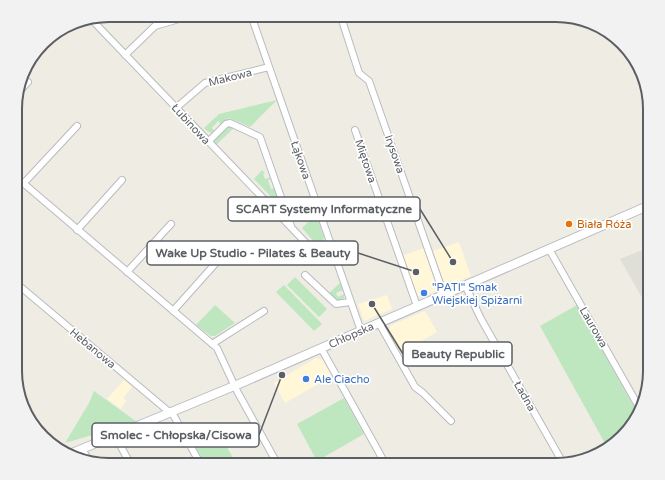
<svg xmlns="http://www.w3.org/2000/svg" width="665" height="480" viewBox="0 0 665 480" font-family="'Varela Round',sans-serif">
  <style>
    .commercial { fill: #fff7d7 }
    .industrial { fill: #dfded7 }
    .green { fill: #bee7c0 }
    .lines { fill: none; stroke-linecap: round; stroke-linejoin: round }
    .street-casing { stroke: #b8bbc0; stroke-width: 8 }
    .secondary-casing { stroke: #b8bcc2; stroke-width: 10 }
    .street { stroke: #fff; stroke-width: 6 }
    .secondary { stroke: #fff; stroke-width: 8 }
    .food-dot { fill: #e8710a; stroke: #fff; stroke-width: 1.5 }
    .shop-dot { fill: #3f7fe0; stroke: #fff; stroke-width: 1.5 }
    .labels { text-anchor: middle; stroke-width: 3.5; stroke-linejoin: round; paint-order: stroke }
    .street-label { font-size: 11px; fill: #5b5f64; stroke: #fff }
    .food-label { font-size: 11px; fill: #c56008; stroke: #fff; text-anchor: start }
    .shop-label { font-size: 11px; fill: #366cbe; stroke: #fff; text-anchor: start }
    .rim { fill: none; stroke: #5b5f64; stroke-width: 2 }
    .leader { fill: none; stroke: #5b5f64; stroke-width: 1.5 }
    .callout-dot { fill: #5b5f64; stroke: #fff; stroke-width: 1.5 }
    .callout { fill: #fff; stroke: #5b5f64; stroke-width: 1.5 }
    .callout-label { font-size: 12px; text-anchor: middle; font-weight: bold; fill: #5b5f64 }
  </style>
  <rect width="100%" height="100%" fill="#efece3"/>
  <path class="commercial" d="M459,242L471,276L450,285L444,282L433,251Z
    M424,248L438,290L421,297L415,294L402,256Z
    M387,295L392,309L364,321L358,304Z
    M425,311L437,332L400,353L388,332L391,325Z
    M316,358L323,360L332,376L285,403L274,383Z
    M124,380L132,387L123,398L126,400L121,409L107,399Z"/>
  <path class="industrial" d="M650,247V310H649L620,259Z"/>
  <path class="green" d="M277,100L250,127L229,118L222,125L218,121L212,128L215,132C211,134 208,132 204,128L219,114Z
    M229,126L235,127L216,145L214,140Z
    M262,170L265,173L263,174L265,179L272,177L273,179L268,180L271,189L276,188L283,209L254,179Z
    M316,214L324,238L322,243L317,245L302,228Z
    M295,277L327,309L319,317L287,285Z
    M340,283L343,290L336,293L338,297L344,294V298L337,302L328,294Z
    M284,285L322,324L314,331L276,292Z
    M215,305L235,323L215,336H211L196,325Z
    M577,305L637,412L630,428L607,447L540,326Z
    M94,391L137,422L65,443L89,403Z
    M344,398L364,434L317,461L297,424Z
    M219,433L237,465H206L195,446Z"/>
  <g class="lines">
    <defs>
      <path id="street" d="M341,17L359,73L369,81L444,295
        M252,18L361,331
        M92,20L308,245L316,248L330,244
        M125,55L155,26L179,19
        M16,95L28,82
        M176,108L205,83L269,67
        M355,130L417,306
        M208,142L226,124L230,123L260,137L291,226
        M16,177L217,348L237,391L278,465
        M23,184L77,126
        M77,230L122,180
        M549,249L639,407
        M127,272L171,224
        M305,275L336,304L350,302
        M16,283L174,416L201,465
        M465,285L481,319L563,463
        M173,311L215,264
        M379,323L415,387L423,393L451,421
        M212,344L264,311
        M321,348L386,465
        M115,436L131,465
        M82,449L88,459"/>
      <path id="secondary" d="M72,453L239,384L650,205"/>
    </defs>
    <use href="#street" class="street-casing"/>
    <use href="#secondary" class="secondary-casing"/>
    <use href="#street" class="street"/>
    <use href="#secondary" class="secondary"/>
  </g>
  <circle class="food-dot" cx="569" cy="224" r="4"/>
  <g class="shop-dot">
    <circle cx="424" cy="293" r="4"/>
    <circle cx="306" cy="379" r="4"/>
  </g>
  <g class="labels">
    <g class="street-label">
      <text transform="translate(230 77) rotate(-14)" y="4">Makowa</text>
      <text transform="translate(191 124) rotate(47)" y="4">Łubinowa</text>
      <text transform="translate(395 154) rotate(71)" y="4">Irysowa</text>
      <text transform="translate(301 160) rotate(71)" y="4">Łąkowa</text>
      <text transform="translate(366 161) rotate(71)" y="4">Miętowa</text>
      <text transform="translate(594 327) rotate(60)" y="4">Laurowa</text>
      <text transform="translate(351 335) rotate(-24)" y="4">Chłopska</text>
      <text transform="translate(93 348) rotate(40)" y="4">Hebanowa</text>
      <text transform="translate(525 396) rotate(60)" y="4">Ładna</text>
    </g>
    <g class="food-label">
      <text x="577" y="228">Biała Róża</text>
    </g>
    <g class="shop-label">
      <text x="432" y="291">"PATI" Smak<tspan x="432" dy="13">Wiejskiej Spiżarni</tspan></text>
      <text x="314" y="383">Ale Ciacho</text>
    </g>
  </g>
  <path d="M0 0H665V480H0ZM109 22H556A87 87 0 0 1 643 109V371A87 87 0 0 1 556 458H109A87 87 0 0 1 22 371V109A87 87 0 0 1 109 22Z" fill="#f2f2f3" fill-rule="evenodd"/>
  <path class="rim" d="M109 22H556A87 87 0 0 1 643 109V371A87 87 0 0 1 556 458H109A87 87 0 0 1 22 371V109A87 87 0 0 1 109 22Z"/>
  <path class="leader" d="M453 262L420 209M416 272L358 253M372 304L403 354M282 375L259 435"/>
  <g class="callout-dot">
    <circle cx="453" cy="262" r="4"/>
    <circle cx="416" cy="272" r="4"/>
    <circle cx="372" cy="304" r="4"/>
    <circle cx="282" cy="375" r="4"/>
  </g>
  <g class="callout">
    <rect x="228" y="197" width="192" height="24" rx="4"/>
    <rect x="147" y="241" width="211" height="24" rx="4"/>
    <rect x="403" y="342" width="109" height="24" rx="4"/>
    <rect x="92" y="423" width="167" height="24" rx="4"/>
  </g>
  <g class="callout-label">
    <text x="324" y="213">SCART Systemy Informatyczne</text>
    <text x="253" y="257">Wake Up Studio - Pilates &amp; Beauty</text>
    <text x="458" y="358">Beauty Republic</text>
    <text x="176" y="439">Smolec - Chłopska/Cisowa</text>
  </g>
</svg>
